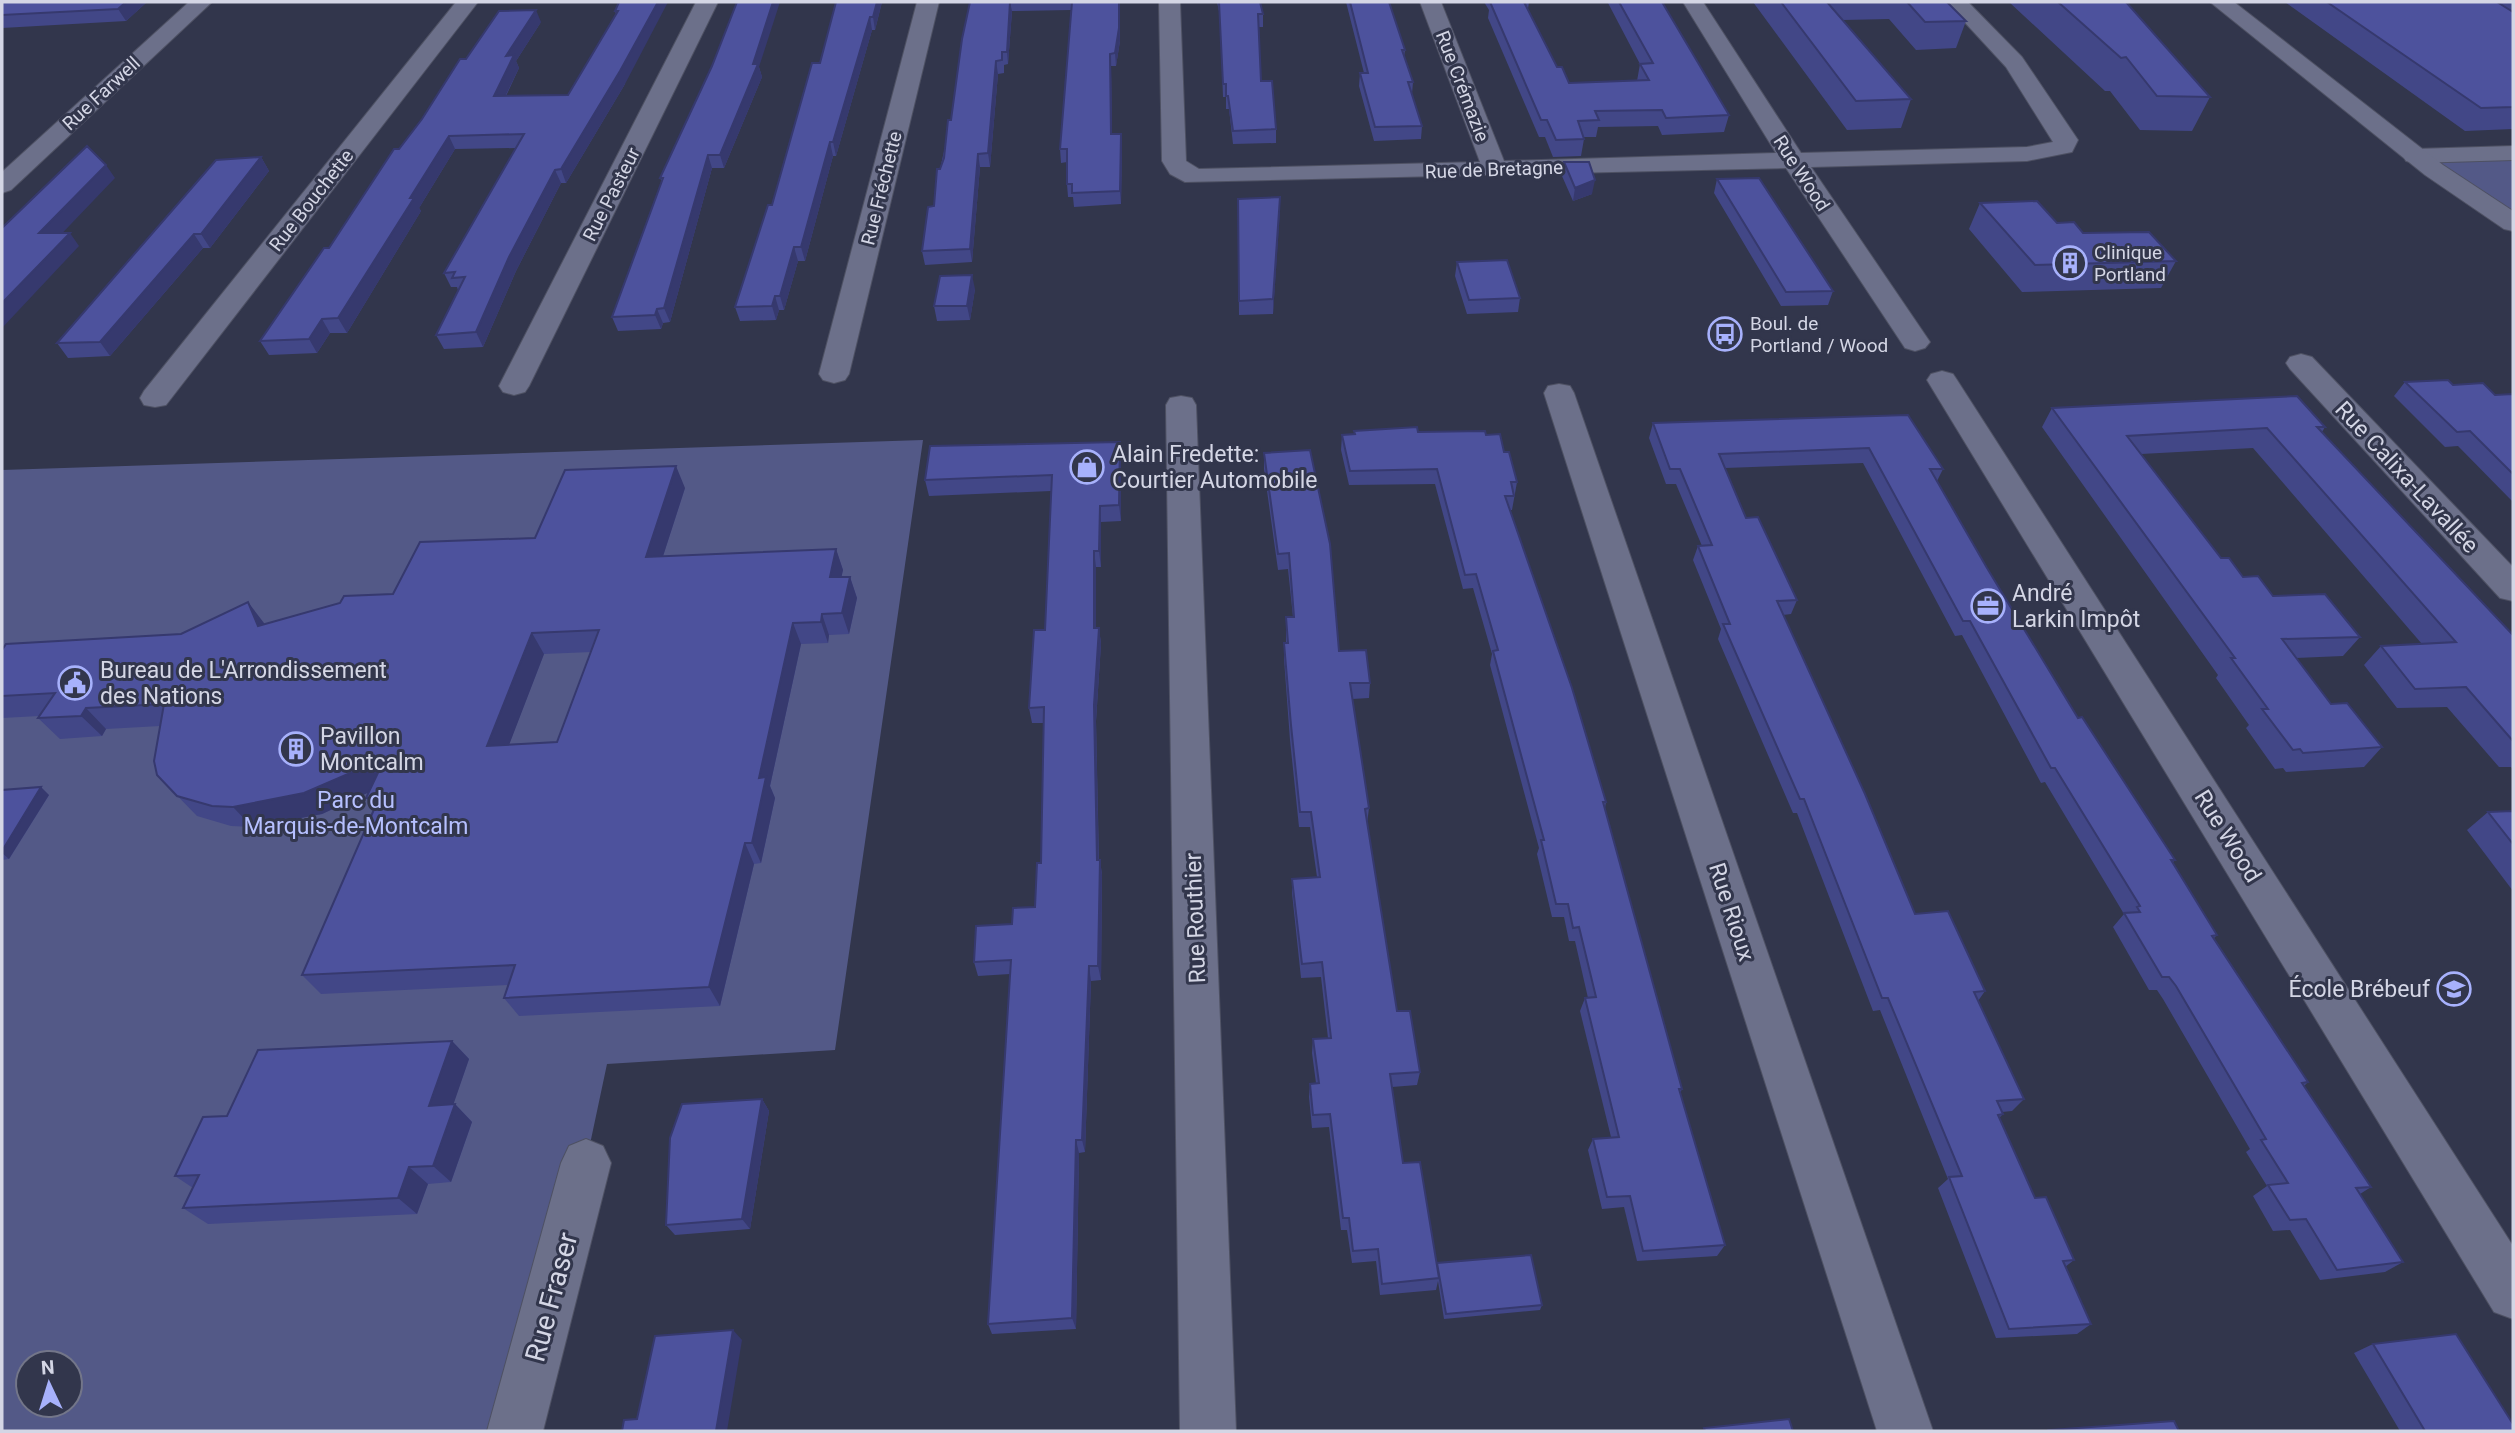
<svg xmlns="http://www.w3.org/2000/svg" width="2515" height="1433" viewBox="0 0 2515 1433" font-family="Roboto,sans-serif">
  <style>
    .green { fill: #535987; fill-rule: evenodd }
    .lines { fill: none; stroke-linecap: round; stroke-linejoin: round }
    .minor-casing { stroke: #4e5163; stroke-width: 2 }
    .tertiary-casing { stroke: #4e5163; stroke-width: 2 }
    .minor { fill: #6c708a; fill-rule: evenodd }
    .tertiary { fill: #6c708a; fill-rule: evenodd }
    .wall { fill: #424787; fill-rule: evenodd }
    .shaded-wall { fill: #36396e }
    .building { fill: #4d529d; stroke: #36396e; stroke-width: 2; fill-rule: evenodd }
    .labels { text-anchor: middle; stroke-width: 6; stroke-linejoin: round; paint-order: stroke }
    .far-street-label { font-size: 19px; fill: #d4d6e5; stroke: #32364c }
    .far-poi-label { font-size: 19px; fill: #d4d6e5; stroke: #32364c; text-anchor: start }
    .poi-label { font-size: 23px; fill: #d4d6e5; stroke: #32364c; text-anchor: start }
    .street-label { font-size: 23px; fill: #d4d6e5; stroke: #32364c }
    .park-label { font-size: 23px; fill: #b6c0ff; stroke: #32364c }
    .near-street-label { font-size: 28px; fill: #d4d6e5; stroke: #32364c }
  </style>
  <rect width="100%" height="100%" fill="#32364c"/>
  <path class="green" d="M2513,153V223L2415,156Z
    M923,440L835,1050L607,1064L586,1163L513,1431H2V470ZM28,1363H70V1405H28Z"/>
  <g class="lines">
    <defs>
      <path id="minor" d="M189,2H212L11,190L2,193V172Z
        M456,2H478L166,405L155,407L144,405L140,398L144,391Z
        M696,2H718L529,386L525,392L514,395L503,392L499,386Z
        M917,2H939L849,374L845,380L834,383L823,380L819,374Z
        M1159,2H1180L1186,161L1199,169L1480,162L1420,2H1441L1504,161L1776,153L1683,2H1703L1801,153L2027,147L2053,142L2006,67L1946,2H1968L2022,57L2078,140L2072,152L2027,161L1811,167L1930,342L1925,348L1915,351L1905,348L1786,168L1185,182L1170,174L1162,161Z
        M2513,146V160L2415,163L2406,161L2403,156L2406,151L2415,149Z
        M2301,354L2312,357L2513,567V601L2500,598L2290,369L2286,363L2290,357Z
        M1942,371L1953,374L1957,380L2513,1246V1319L2494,1312L1927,380L1931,374Z
        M1559,384L1570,386L1574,393L1933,1431H1877L1544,393L1548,386Z
        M1181,396L1192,398L1196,405L1236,1431H1180L1166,405L1170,398Z
        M586,1139L603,1146L611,1163L543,1431H487L561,1163L569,1146Z"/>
      <path id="tertiary" d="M2210,2H2234L2443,165L2513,211V231L2504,229L2425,175Z"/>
    </defs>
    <use href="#minor" class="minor-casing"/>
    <use href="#tertiary" class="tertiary-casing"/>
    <use href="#minor" class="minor"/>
    <use href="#tertiary" class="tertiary"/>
  </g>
  <path class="wall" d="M2,2H147L126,21L2,28Z
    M619,2L625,84L566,183H561L516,271L483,347L444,349L436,335L458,290L457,287H451L444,273L516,148L455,149L419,208L421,211L347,333H330L317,353L269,355L260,341L329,248L399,149L541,22L516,61L519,68L506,96L568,95L616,14L615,11Z
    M836,2H882L875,30H872L836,156H833L805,261H798L784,310H779L776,320L740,321L735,307L772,205L820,63Z
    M970,2H1120V41L1116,66H1111L1112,134H1121L1122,147L1121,204L1074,207L1073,197H1068L1067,184V162L1061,163L1060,149L1071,10L1012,11L1008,64L1004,65V73L998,74L990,167H980L972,262L925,265L922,251L934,206L940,169L951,120Z
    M1217,2H1260L1263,14V27H1259L1261,81L1276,129V143L1233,144L1229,109H1226V97H1223L1220,16Z
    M1346,2H1389L1405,50L1404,57L1413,82L1412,94L1422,126L1421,139L1374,141L1359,86L1360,73H1364Z
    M1484,2H1529L1528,9L1557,67L1569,83L1637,81L1640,64L1608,3H1599L1598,2H1662L1729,115L1724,132L1662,135L1658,126L1598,127L1596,137H1583L1584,139L1581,156L1553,157L1545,137H1539L1488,18L1489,10Z
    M1753,2H1947L1966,21L1956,48L1916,50L1889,19L1843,20L1911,99L1901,128L1847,130Z
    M2009,2H2126L2210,97L2192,131L2140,130L2110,91H2105Z
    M2285,2H2513V129L2465,131Z
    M759,67L762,77L724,168H712L670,322L663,323L661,329L618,331L612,317L662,182L660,178Z
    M261,157L269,171L210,248H203L110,356L68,358L57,343Z
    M1564,162L1592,194L1573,201L1562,176Z
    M1717,179L1833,291L1828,305L1781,306L1714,193Z
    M1280,197L1273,314L1239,315L1238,199Z
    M1980,203L2057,223L2083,233L2176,261L2161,288L2022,292L1969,229Z
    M1457,262L1520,298L1518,312L1467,314L1455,276Z
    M975,289L970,320L937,321L934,306Z
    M2405,382L2453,385L2495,395L2513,394V502L2458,446L2445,447L2394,396Z
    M2052,408L2325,427L2322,432L2513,635V770L2511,767H2499L2447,707L2397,708L2364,665L2381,646L2422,644L2253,448L2141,454L2221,558L2243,577L2273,596L2360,637L2343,656L2296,658L2331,704L2382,747L2364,767L2286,772L2283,768L2275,769L2246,728L2249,725L2216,678L2218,675L2042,427Z
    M1908,415L1943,469L1937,481L1987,568L2078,718L2175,860L2172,863L2217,935L2214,938L2308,1082L2304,1086L2371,1187L2360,1194L2403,1262L2385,1272L2320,1280L2290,1230L2273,1231L2253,1196L2267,1186L2246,1152L2250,1149L2163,999L2157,990H2149L2113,927L2124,914L2045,782L2041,783L1962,635L1955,636L1863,463L1725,468L1746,518L1797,600L1791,614L1783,615L1915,914L1985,991L1978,1001L2024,1099L2012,1111L2002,1112L2003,1114L1999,1118L2035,1198L2074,1260L2065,1267L2091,1324L2077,1334L1996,1338L1938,1188L1948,1179L1880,1010L1873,1011L1797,813H1793L1718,639L1721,629L1693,560L1698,546H1702L1676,484H1666L1649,438L1653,423Z
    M1354,431L1418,432L1486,435L1504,452L1517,482L1512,510H1510L1606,802L1605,808L1682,1089L1680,1093L1725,1245L1717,1256L1637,1261L1624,1207L1602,1209L1588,1150L1593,1139L1611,1137L1580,1011L1585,998H1588L1575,941H1569L1564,917H1552L1537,854L1539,848L1490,665L1492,654L1473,588L1463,589L1435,484L1349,485L1341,450L1342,435L1354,434Z
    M1120,442L1121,458V521L1101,522V567H1096V628H1099L1101,644L1096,721L1099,860H1100L1102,875L1101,980L1091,981L1085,1152L1079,1153L1076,1329L992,1334L988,1324L1010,974L978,976L974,962L1012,924L1035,907L1041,863L1044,723H1032L1029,708L1045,630L1051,491L929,496L925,480Z
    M1264,453L1339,651L1370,683L1369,698L1352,699L1369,808L1367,824L1397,1011L1420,1072L1417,1085L1392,1087L1403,1163L1437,1266V1263L1542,1305L1540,1310L1444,1319L1438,1281L1436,1290L1380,1295L1376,1261L1352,1263L1347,1230H1341L1329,1127L1312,1128L1309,1097L1310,1084L1316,1083L1312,1053L1313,1039L1328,1038L1321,977L1301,978L1292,893V879L1317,877L1310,827H1299L1290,740L1284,659V643H1286V617H1293L1288,569L1278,570L1264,469Z
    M685,488L663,556L836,549L843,570L841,577H850L857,598L849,634L829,635L828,643L801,644L770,786L775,798L761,863L754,864L720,1006L519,1016L504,998L508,985L321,994L302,975L375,809L366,798L369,792L322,814L252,827L231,826L197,816L157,775L160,726L106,729L102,736L60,739L38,718L39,716L2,718V650L181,634L265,624L393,594L535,538ZM591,652L557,742L509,744L544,654Z
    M2,790L49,795L9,859L2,860Z
    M2513,811V891L2467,830L2488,812Z
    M452,1041L469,1059L453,1104H455L472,1122L451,1182L428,1184L417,1214L208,1224L183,1208L193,1188L175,1176L227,1116Z
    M762,1099L769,1111L750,1229L675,1235L666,1225Z
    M2373,1344L2513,1431H2400L2354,1353Z"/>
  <path class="shaded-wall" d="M126,2H147L126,21L118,9Z
    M658,2H668L625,84L566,183L561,169Z
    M773,2H780L759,67L762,77L724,168L720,155L753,64Z
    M877,2H882L875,30L873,17Z
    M1010,2L1012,11L1008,64L1007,52Z
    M1119,2L1120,41L1116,66L1115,53Z
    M536,10L541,22L516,61L519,68L499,109L494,96L506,56Z
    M870,17L872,30L836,156L833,142Z
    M1110,54L1111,66L1112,147L1111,134Z
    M996,61L998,74L990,167L988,153Z
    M1121,134L1122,147L1121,204L1120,191Z
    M449,136L455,149L419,208L421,211L347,333L338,318L410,198Z
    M830,142L833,156L805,261L801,247Z
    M978,154L980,167L972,262L970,249Z
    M708,155L712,168L670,322L664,308Z
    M261,157L269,171L210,248L201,234Z
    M106,165L115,178L49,247L39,233Z
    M555,170L561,183L516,271L483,347L476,332L509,257Z
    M1595,180L1592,194L1573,201L1575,188Z
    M1280,197V211L1273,314V299Z
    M70,233L79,246L2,328V303Z
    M194,234L203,248L110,356L100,342Z
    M794,247L798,261L784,310L780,296Z
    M972,275L975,289L970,320L967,306Z
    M775,296L779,310L776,320L772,306Z
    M657,309L663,323L661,329L655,315Z
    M322,319L330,333L317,353L309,339Z
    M1120,442L1121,458V521L1119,505Z
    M676,466L685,488L656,578L646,557Z
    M1100,506L1101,522V567L1099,551Z
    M836,549L843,570L837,598L830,577Z
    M1094,551L1096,567V644L1094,628Z
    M850,577L857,598L849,634L842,613Z
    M248,602L264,623L274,647L258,626Z
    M822,614L829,635L828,643L821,622Z
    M793,623L801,644L770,786L775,798L761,863L752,843L759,778Z
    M1099,628L1101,644L1096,721L1099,875L1097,860L1094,705Z
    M532,633L544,654L501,766L487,746Z
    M86,708L106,729L102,736L81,716Z
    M385,758L400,778L322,814L252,827L233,807Z
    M41,787L49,795L9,859L2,853V851Z
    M745,843L754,864L720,1006L709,987Z
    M1100,860L1102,875L1101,980L1098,966Z
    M1089,966L1091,981L1085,1152L1082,1140Z
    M452,1041L469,1059L447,1123L429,1106Z
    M762,1099L769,1111L750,1229L742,1219Z
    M455,1104L472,1122L451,1182L433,1166Z
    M1076,1140L1079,1153L1076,1329L1072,1318Z
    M409,1167L428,1184L417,1214L398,1198Z
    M733,1330L742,1340L727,1431H716Z"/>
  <path class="building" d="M2,2H126L118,9L2,15Z
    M619,2H658L620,71L561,169L555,170L509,257L476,332L436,335L465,277L452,278L455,272L444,273L524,134L449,136L410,198H414L338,318L322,319L309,339L260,341L324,248H329L394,149H399L422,119L460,59H466L499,11L536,10L506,56L514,55L494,96L568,95L618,11H615Z
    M737,2H773L753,64H758L720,155H708L664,308L657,309L655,315L612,317L663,178H660L712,66Z
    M836,2H877L873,17H870L833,142H830L801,247H794L780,296H775L772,306L735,307L768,205H772L812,63H820Z
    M970,2H1010L1007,52H1002V60L996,61L988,153L978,154L970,249L922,251L928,207L934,206L937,169H940L944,158L948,120H951L962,39Z
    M1072,2H1119V28L1115,53L1110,54L1111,134H1121L1120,191L1072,193V184H1067V149H1060Z
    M1219,2H1260L1263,14H1258L1261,81H1272L1276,129L1233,131L1228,96H1226V84H1223Z
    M1350,2H1389L1405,50H1402L1413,82H1408L1422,126L1375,127L1360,73H1368Z
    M1490,2H1524L1557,67H1562L1569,83L1649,80L1640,64L1653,63L1619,2H1662L1729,115L1666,118L1662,110L1595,111L1599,120L1578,121L1584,139L1556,140L1547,120H1541Z
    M1781,2H1827L1911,99L1856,101Z
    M1907,2H1947L1966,21L1925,22Z
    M2058,2H2126L2210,97L2157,96L2126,57L2121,58Z
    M2327,2H2497L2513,12V107L2481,108Z
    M87,146L106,165L39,233H70L2,303V228Z
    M261,157L201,234H194L100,342L57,343L216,160Z
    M1564,162H1589L1595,180L1575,188Z
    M1759,178L1833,291L1786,292L1717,179Z
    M1280,197L1273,299L1239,301L1238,199Z
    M2037,201L2057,223L2074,222L2083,233L2149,232L2176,261L2035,265L1980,203Z
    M1507,260L1520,298L1469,300L1457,262Z
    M972,275L967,306H934L940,276Z
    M2448,380L2453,385L2483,383L2495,395L2513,394V474L2470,431L2457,432L2405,382Z
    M2297,396L2325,427H2317L2513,635V741L2466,687L2415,689L2381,646L2456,642L2267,428L2127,436L2221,558H2229L2243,577L2258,576L2273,596L2325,594L2360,637L2282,639L2331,704L2347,703L2382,747L2303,753L2300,749L2293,750L2262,709H2268L2231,658H2235L2052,408Z
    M1908,415L1943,469H1930L1987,568L2078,718L2082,717L2175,860H2171L2217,935L2212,936L2308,1082L2302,1083L2371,1187L2356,1188L2403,1262L2337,1270L2306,1219L2290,1220L2268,1185L2288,1183L2261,1140L2266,1139L2176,986L2169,977H2162L2124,913L2140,912L2137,907L2140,906L2055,768H2051L1970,621H1963L1869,448L1719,454L1746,518L1758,517L1797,600L1777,601L1865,794L1915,914L1948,911L1985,991L1974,992L2024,1099L1997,1101L2003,1114L1998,1115L2035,1198L2046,1197L2074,1260L2063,1261L2091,1324L2009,1329L1949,1177L1962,1176L1888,998H1882L1804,799H1800L1723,624H1730L1698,546L1712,545L1680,469H1670L1653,423Z
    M1417,427L1418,432L1485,431L1486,435L1500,434L1504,452H1509L1517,482H1511L1514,496H1505L1572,688L1606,802H1603L1682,1089H1679L1725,1245L1643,1251L1630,1196L1607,1197L1593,1139L1619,1137L1585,998L1596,997L1579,927L1573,928L1568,904H1556L1541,840H1544L1493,651L1498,650L1476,574L1465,575L1437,469L1350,471L1342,435L1355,434L1354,431Z
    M1120,442L1119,505L1100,506L1099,551H1094V628H1099L1094,705L1097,860H1100L1098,966H1089L1082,1140H1076L1072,1318L988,1324L1011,960L974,962L976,926L1012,924L1013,908L1035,907L1037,863H1041L1044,707L1029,708L1034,630H1045L1052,475L925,480L930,446Z
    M1310,450L1330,544L1339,651L1366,650L1370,683H1350L1369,808L1365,809L1397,1011H1410L1420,1072L1390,1074L1403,1163L1420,1162L1439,1278L1382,1284L1378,1249L1353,1251L1349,1218H1343L1330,1114L1313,1115L1310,1084L1319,1083L1313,1039L1331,1038L1322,962L1302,964L1292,879L1320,877L1311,812H1300L1291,725L1284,643H1288L1286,617H1294L1289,553L1278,554L1264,453Z
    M676,466L646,557L836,549L830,577H850L842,613L822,614L821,622L793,623L759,778L766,777L752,843H745L709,987L504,998L515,965L302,975L379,798H366L385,758L304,793L233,807L212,806L177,796L157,775L154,761L164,704L86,708L81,716L38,718L55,693L2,696V650L6,644L181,634L248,602L258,626L340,603L344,596L393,594L420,542L535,538L565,470ZM599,630L557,742L487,746L532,633Z
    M41,787L2,851V790Z
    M2513,811V844L2488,812Z
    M452,1041L429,1106L455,1104L433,1166L409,1167L398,1198L183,1208L199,1175L175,1176L203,1117L227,1116L258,1050Z
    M762,1099L742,1219L666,1225L670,1138L682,1104Z
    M1531,1255L1542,1305L1446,1314L1437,1263Z
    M733,1330L716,1431H622L624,1420L637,1419L655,1336Z
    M2456,1334L2513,1424V1431H2425L2373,1344Z
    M1789,1419L1793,1431H1705L1704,1428Z
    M2174,1421L2179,1431H2050L2049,1430Z"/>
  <defs>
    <symbol id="building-ring" viewBox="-11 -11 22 22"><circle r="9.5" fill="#32364c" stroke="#a7b1fc" stroke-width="1.5"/><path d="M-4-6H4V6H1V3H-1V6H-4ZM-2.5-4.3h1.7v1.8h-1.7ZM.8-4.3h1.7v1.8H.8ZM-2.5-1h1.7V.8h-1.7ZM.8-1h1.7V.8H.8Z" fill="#a7b1fc"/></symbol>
    <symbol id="bus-ring" viewBox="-11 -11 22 22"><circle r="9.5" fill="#32364c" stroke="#a7b1fc" stroke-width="1.5"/><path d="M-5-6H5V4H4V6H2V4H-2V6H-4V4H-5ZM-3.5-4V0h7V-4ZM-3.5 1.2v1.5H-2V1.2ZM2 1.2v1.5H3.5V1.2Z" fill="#a7b1fc"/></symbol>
    <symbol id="shop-ring" viewBox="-11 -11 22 22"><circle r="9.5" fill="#32364c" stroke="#a7b1fc" stroke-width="1.5"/><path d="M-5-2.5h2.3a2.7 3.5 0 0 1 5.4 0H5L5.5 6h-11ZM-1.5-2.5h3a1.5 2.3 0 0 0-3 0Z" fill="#a7b1fc"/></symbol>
    <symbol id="office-ring" viewBox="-11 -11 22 22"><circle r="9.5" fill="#32364c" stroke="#a7b1fc" stroke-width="1.5"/><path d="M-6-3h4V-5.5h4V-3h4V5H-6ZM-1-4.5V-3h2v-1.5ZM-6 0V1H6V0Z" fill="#a7b1fc"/></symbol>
    <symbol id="civic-ring" viewBox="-11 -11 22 22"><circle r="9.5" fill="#32364c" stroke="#a7b1fc" stroke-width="1.5"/><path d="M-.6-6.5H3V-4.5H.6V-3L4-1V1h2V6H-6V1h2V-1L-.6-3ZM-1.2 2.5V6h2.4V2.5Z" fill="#a7b1fc"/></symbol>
    <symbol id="school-ring" viewBox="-11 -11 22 22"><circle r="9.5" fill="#32364c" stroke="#a7b1fc" stroke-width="1.5"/><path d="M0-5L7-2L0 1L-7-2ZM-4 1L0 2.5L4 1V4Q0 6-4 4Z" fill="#a7b1fc"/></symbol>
  </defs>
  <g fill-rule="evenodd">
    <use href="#building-ring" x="2051" y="244" width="38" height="38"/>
    <use href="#bus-ring" x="1706" y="315" width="38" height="38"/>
    <use href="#shop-ring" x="1068" y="448" width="38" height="38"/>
    <use href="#office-ring" x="1969" y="587" width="38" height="38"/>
    <use href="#civic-ring" x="56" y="664" width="38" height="38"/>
    <use href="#building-ring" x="277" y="730" width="38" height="38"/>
    <use href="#school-ring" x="2435" y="970" width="38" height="38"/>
  </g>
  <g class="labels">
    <g class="far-street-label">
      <text transform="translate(1463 86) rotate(69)" y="7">Rue Crémazie</text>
      <text transform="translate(101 93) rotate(-43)" y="7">Rue Farwell</text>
      <text transform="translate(1494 169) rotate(-2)" y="7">Rue de Bretagne</text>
      <text transform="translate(1802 173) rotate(57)" y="7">Rue Wood</text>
      <text transform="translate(881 188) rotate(-76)" y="7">Rue Fréchette</text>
      <text transform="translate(611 194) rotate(-63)" y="7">Rue Pasteur</text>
      <text transform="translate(311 200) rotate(-52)" y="7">Rue Bouchette</text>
    </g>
    <g class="far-poi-label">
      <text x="2094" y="259">Clinique<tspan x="2094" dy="22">Portland</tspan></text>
      <text x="1750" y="330">Boul. de<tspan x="1750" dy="22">Portland / Wood</tspan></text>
    </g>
    <g class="poi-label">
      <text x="1112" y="462">Alain Fredette:<tspan x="1112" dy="26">Courtier Automobile</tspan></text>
      <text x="2012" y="601">André<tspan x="2012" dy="26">Larkin Impôt</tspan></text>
      <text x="100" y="678">Bureau de L'Arrondissement<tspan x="100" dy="26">des Nations</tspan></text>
      <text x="320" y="744">Pavillon<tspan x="320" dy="26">Montcalm</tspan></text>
      <text x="2430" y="997" text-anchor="end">École Brébeuf</text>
    </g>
    <g class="street-label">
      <text transform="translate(2407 477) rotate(47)" y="8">Rue Calixa-Lavallée</text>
      <text transform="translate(2228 836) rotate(58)" y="8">Rue Wood</text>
      <text transform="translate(1732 912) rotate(72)" y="8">Rue Rioux</text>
      <text transform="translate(1195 918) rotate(-92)" y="8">Rue Routhier</text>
    </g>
    <g class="park-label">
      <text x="356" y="808">Parc du<tspan x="356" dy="26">Marquis-de-Montcalm</tspan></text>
    </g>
    <g class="near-street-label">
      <text transform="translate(551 1297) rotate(-75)" y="10">Rue Fraser</text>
    </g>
  </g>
  <rect width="2515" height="1433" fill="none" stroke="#d4d6e5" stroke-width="7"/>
  <g transform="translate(49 1384) rotate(356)"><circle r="33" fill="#32364c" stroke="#737689" stroke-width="2"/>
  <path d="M0-5L12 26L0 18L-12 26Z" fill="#a7b1fc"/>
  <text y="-10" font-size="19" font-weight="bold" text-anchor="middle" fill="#d4d6e5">N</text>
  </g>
</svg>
